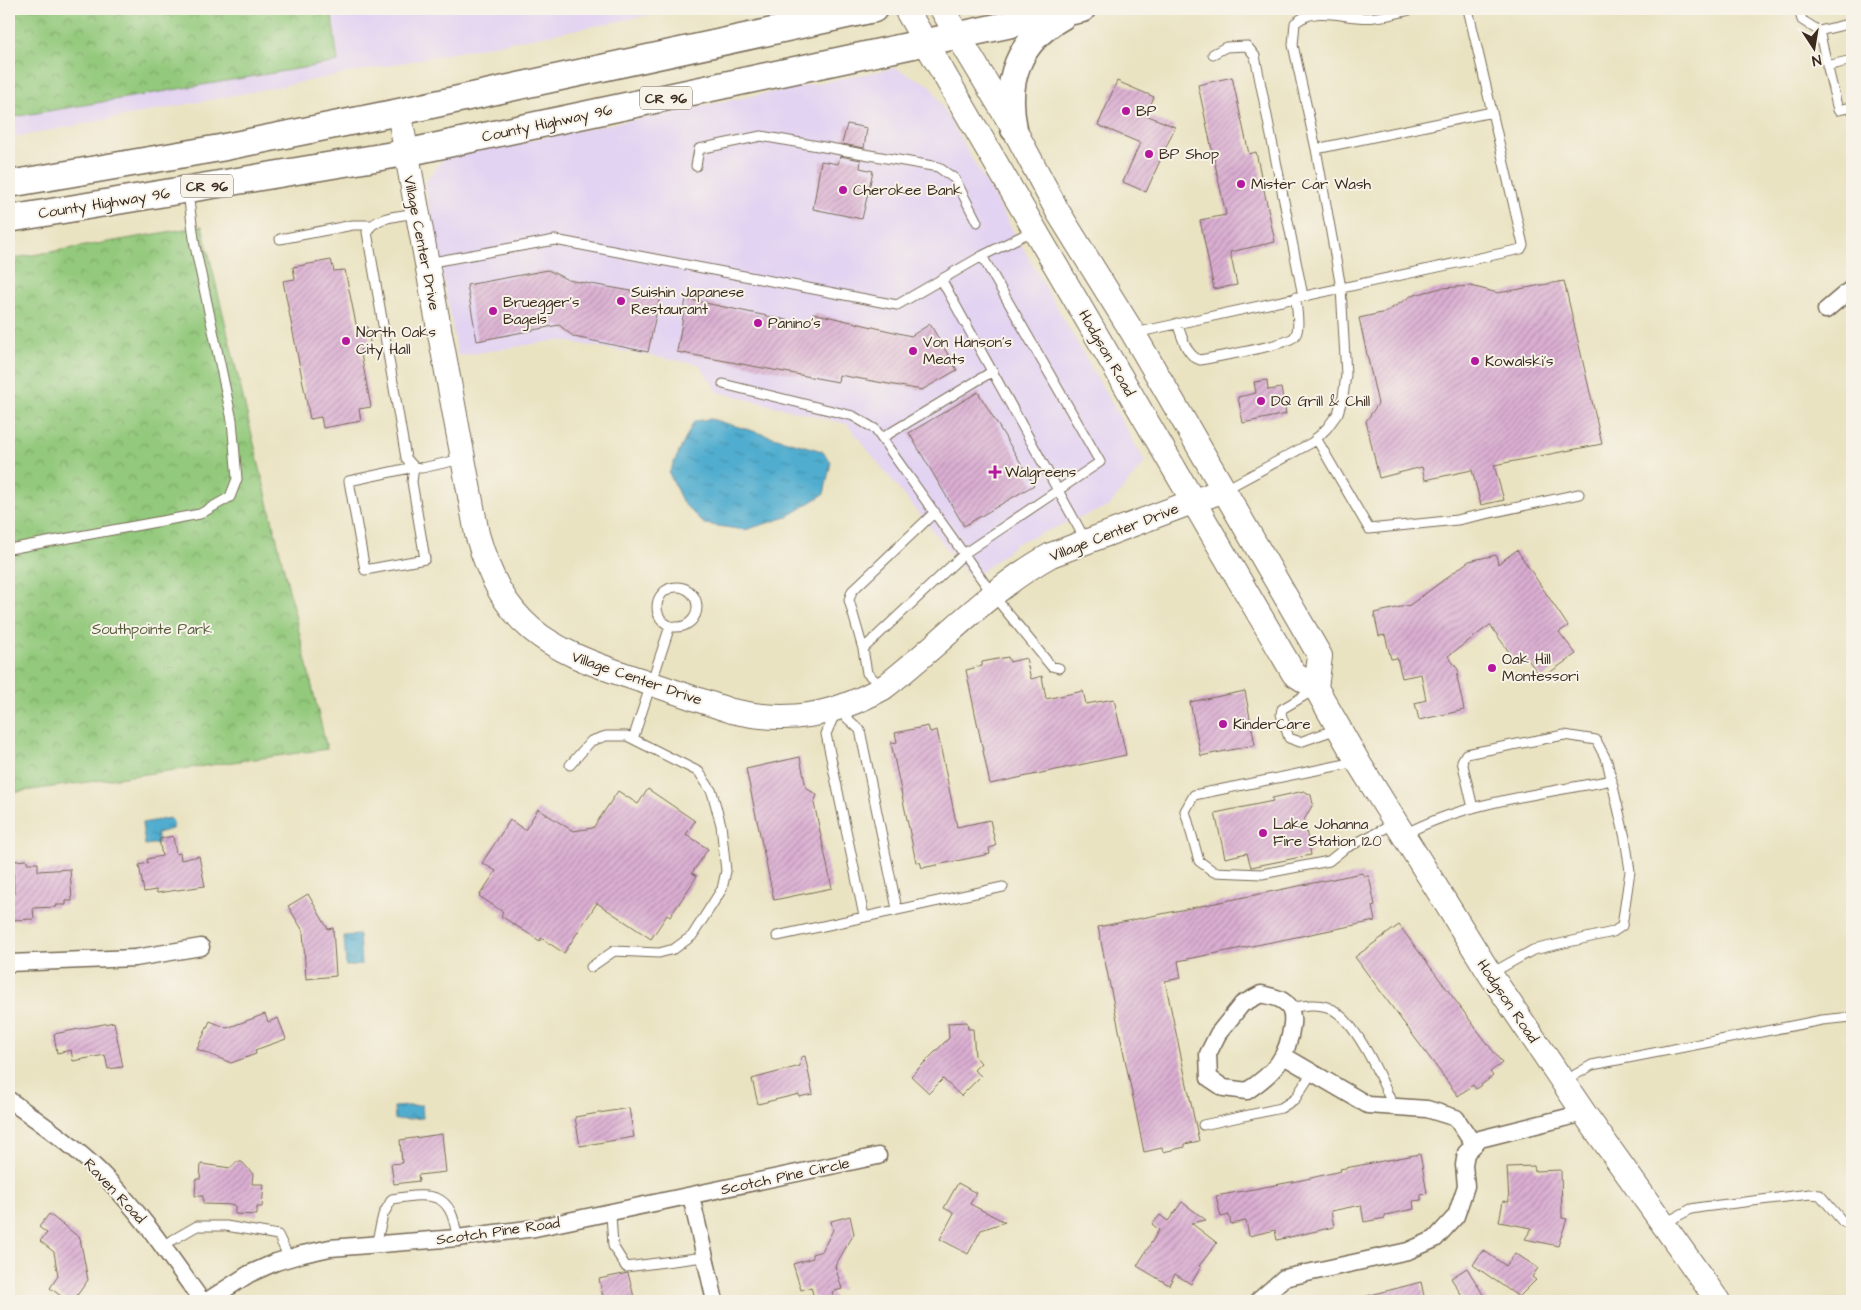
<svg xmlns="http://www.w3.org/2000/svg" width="1861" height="1310" viewBox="0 0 1861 1310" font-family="'Architects Daughter',sans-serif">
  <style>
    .built { fill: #e3d3f2 }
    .park { fill: url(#park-crowns); stroke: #677a4c }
    .water { fill: url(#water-ripples); stroke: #466c76 }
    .building { fill: url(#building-hatch) }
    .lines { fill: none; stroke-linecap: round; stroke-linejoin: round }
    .lane-casing { stroke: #786b57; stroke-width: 11 }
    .street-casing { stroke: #786b57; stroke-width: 19 }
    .secondary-casing { stroke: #786b57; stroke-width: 26 }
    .primary-casing { stroke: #786b57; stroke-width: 29 }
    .lane { stroke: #fff; stroke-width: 9 }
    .street { stroke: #fff; stroke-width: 16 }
    .secondary { stroke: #fff; stroke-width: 24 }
    .primary { stroke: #fff; stroke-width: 26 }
    .poi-dot { fill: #b5179e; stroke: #f7f3e8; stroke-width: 2 }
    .labels { text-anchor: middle; stroke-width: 4; stroke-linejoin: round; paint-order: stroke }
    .shield { fill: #f7f3e8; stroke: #73665b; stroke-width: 1 }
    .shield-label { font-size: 14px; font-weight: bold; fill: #3b2a1e }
    .poi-label { font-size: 15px; fill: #3b2a1e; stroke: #f7f3e8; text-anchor: start }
    .street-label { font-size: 15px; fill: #3b2a1e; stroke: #f7f3e8 }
    .park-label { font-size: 15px; fill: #555a3a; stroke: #f7f3e8 }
  </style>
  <defs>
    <pattern id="park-crowns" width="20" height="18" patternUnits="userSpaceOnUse" patternTransform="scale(1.25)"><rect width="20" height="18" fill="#93c97b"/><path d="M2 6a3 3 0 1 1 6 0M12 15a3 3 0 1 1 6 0" fill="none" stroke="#79a364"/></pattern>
    <pattern id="water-ripples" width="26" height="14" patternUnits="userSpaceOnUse" patternTransform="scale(1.25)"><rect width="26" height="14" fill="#51adcf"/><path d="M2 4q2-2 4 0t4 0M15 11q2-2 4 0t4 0" fill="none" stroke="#448da7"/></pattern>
    <pattern id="building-hatch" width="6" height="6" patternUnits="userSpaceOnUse" patternTransform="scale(1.25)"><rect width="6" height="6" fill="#dbafd3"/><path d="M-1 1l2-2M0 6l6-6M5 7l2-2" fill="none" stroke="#b38fab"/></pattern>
  </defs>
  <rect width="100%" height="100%" fill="#f7f3e8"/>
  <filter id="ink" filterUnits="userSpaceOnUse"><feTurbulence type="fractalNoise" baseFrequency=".02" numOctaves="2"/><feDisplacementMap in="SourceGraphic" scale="10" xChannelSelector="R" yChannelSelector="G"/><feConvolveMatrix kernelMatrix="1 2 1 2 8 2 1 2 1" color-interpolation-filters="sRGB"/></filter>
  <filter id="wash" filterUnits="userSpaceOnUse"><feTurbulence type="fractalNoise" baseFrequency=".0096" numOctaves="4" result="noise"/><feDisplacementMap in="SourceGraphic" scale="20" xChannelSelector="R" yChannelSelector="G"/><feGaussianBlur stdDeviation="1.12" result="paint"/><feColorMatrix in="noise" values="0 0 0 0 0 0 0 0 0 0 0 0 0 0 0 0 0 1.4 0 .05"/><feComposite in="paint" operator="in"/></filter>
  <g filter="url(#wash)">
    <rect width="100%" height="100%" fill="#eae3c2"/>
    <path class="built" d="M9,9H682L16,137L9,94Z
      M895,68L930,85L1145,462L1109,506L1017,543L972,580L847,424L718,392L699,364L558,340L458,356L425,183L444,157Z"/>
    <path class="park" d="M9,9H331L338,62L13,117L9,94Z
      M202,226L327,749L9,793V259Z"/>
    <path class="water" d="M711,419L822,451L831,462L824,494L787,517L745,530L704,524L683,503L669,473L694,421Z
      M170,818L174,824L172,829L157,833L159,843L145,845L142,823Z
      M359,935L361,965L346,966L344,936Z
      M422,1105L423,1118L395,1120L394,1107Z"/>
    <g id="blocks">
      <path class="building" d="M1232,77L1249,154L1256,152L1275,242L1230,252L1237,285L1214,289L1200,220L1226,215L1198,85Z
        M1117,81L1154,97L1146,115L1175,127L1146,192L1123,182L1140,143L1098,125Z
        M847,124L867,128L864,148L842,144Z
        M840,156L861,160L860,168L873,171L862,219L813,209L821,161L838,164Z
        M331,260L334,271L345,270L357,329L367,326L371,348L360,349L371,407L359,409L361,421L323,428L321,417L310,419L283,281L295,279L293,267Z
        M548,270L568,280L660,296L648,352L574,337L559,325L477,341L467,285Z
        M1564,281L1602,444L1494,465L1504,500L1481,505L1472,470L1425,480L1422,467L1379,478L1366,421L1378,404L1359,318L1386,312L1411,296L1441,288L1471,286L1498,293Z
        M686,299L810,325L813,313L911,336L930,324L957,370L922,390L839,375L838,382L677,352Z
        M1267,380L1268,390L1281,388L1286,414L1243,423L1238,397L1256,393L1254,382Z
        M978,392L1034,485L964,526L909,433Z
        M1517,550L1568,626L1559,632L1576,654L1542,678L1525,656L1516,662L1490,625L1448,656L1459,671L1457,677L1464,710L1419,720L1415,703L1426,700L1421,674L1402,678L1397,658L1391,659L1385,635L1379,636L1374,613L1410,605L1469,561L1496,555L1498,564Z
        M1008,657L1010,662L1026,658L1031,679L1042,676L1046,699L1083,691L1086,704L1114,699L1126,755L990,784L966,670L982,666V662Z
        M1245,691L1255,745L1201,756L1190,702Z
        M928,726L930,732L937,730L957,827L990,820L996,846L989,848L990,854L922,868L920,862H916L891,743L897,742L895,733Z
        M800,757L806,788L817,795L814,803L832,888L774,900L746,769Z
        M648,789L695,821L686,834L708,849L692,873L697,876L670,917L667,915L651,939L597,903L564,953L541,938L540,941L501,916L503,912L479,896L496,871L482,863L510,820L525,830L538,809L573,831L593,828L618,791L638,804Z
        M1304,791L1311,795L1313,804L1304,820L1311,855L1251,867L1247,853L1225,858L1215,813L1273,801L1272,798Z
        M173,836L176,854L180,853L181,860L199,856L205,886L157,893L156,890L144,892L139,865L148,863L147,859L162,856L159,839Z
        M27,860V863H38V871L70,869L72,901H66V905H56L57,907L33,908L34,919L10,920L9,895H14L13,861Z
        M1362,873L1364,876H1369L1375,905L1372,906L1375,921L1178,961L1181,978L1165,981L1199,1141L1185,1144V1147L1163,1152L1162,1148L1144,1152L1098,927Z
        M308,894L328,929L333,928L336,976L306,979L303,931L288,906Z
        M1399,925L1502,1063L1490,1072L1493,1076L1476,1089L1473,1085L1458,1096L1355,957Z
        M265,1014L268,1022L278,1018L286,1039L255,1050L256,1054L231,1063L197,1049L210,1021L227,1028Z
        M114,1022L123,1067L108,1069L105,1055L73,1061L71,1050L57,1053L54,1034Z
        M967,1022L968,1029H973L975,1056L981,1063L974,1070L981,1076L961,1096L943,1079L929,1093L911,1076L949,1038L948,1023Z
        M805,1056L813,1094L799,1097V1094L758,1104L752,1079L800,1066L801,1057Z
        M629,1108L634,1137L580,1146L575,1117Z
        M442,1134L446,1172L418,1175L419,1181L394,1184L391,1164L402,1163L400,1140Z
        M1420,1154L1427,1193L1421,1195V1200L1413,1201L1414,1209L1385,1215V1218L1364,1222L1361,1205L1331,1211L1334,1227L1277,1240L1275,1230L1249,1236L1246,1221L1231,1224L1229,1215L1221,1217L1216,1196L1302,1180L1341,1171L1340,1169Z
        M236,1162H242L253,1174L252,1184H264L262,1207H257V1215L235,1214V1205L203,1204V1196H195L196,1179H200L201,1164L231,1168Z
        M1534,1166L1535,1171L1561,1170L1562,1218L1567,1219L1558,1246L1525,1239L1532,1228L1499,1222L1503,1201L1509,1202L1507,1167Z
        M958,1183L976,1193L970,1204L1005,1222L981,1230L968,1254L940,1239L954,1213L944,1208Z
        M1182,1202L1206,1220L1191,1223L1217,1243L1199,1266L1201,1267L1191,1284L1175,1274L1169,1285L1137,1266L1159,1230L1152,1224L1160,1215L1168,1221Z
        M49,1214L80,1238L88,1280L73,1301H68L50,1288L58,1276L54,1252L40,1241L47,1233L39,1227Z
        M850,1216L854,1234L835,1266L842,1289L832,1292L835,1301H819L818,1297L814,1298L811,1287L801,1290L793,1264L813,1258L812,1254L822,1251L833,1230L831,1221Z
        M1483,1250L1506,1266L1515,1253L1538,1268L1532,1277L1536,1280L1519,1297L1473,1265Z
        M1467,1268L1487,1301H1465L1451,1278Z
        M628,1273L635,1301H604L599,1279Z
        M1421,1282L1425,1301H1368L1367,1296Z"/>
    </g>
  </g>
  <g filter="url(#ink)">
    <use href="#blocks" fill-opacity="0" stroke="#786b57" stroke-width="1"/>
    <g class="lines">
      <defs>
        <path id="lane" d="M1799,9L1802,20L1819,31
          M1852,23L1819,31L1838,110L1852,107
          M1213,54L1226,47L1247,46L1255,56L1303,296
          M1827,66L1852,60
          M1316,149L1492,112
          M696,166L699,149L761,136L938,167L955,179L977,222
          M417,213C400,216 375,216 367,232L406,458L414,467L422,468L462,459
          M280,239L353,225H370
          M427,263L555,240L897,305L982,256L1034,230
          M941,279L1086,541
          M1177,323C1182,336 1186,356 1200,360C1215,357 1289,345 1295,336C1301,328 1296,308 1296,297
          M1135,333L1521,249L1523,245L1468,9
          M723,384L853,416L875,429L993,595L1051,666L1059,668
          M882,438L993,371
          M1316,438L1369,529L1457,520L1579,494
          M414,467L412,482L425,559L365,570L349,481Z
          M1224,490L1313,442L1327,428L1338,413L1343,397L1346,375L1341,288L1316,149L1293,45L1295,23C1319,3 1347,21 1375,17C1388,16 1401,12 1414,9
          M9,549L200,514L230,497L237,479L232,420L195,246L188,193
          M657 607a20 20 0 1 1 40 0a20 20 0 1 1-40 0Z
          M863,649L849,600L852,591L935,512
          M883,688L867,673L863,649L965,553L1100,462L982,256
          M1314,690L1282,709L1281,714L1289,738L1300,742L1337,729
          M633,739L670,626
          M1356,762L1194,795L1185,811L1199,861L1214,872L1262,874L1329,861L1344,849L1396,823
          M570,765L591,741L606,736H627L699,772L712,792L721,825L726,871L722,889L692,936L674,949L659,953L614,951L591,967
          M1473,808L1462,761L1466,754L1564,735L1596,740L1607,761L1625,838L1630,871L1622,926L1613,932L1533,950L1490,974
          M1405,834C1467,801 1543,794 1612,780
          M864,916L826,734L837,709L860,730L897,909
          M777,936L1003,887
          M1289,1008C1302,1006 1315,1003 1327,1007C1355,1016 1382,1080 1393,1106
          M1563,1082L1592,1065L1822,1020L1852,1017
          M1203,1125L1281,1108L1295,1099L1311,1074
          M611,1214L613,1246L626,1267L704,1257
          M1663,1224L1691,1209L1703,1207L1810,1194L1820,1195L1843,1222
          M376,1245L383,1215L392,1199C433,1192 452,1192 457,1238
          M162,1246L197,1226H226L278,1235L289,1258"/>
        <path id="street" d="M1826,310L1852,288
          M9,963L135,958L201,947
          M1261,994C1268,996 1277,997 1283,1001C1291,1006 1293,1016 1292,1024C1288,1058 1274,1073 1247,1091L1224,1088L1209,1078L1208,1054L1218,1034L1242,1004Z
          M1284,1056L1368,1105L1427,1109L1456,1118L1474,1145
          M9,1100C44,1125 79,1149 109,1181C144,1217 172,1260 202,1301
          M691,1196L715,1301
          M207,1301L249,1274L276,1262L303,1254L330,1248L457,1238L535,1228L878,1156
          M1258,1301L1284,1278L1408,1251L1435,1239L1456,1216L1466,1186L1464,1165L1466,1153L1480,1139L1584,1113"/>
        <path id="secondary" d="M906,9L1294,674L1316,688L1358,762L1490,974L1584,1113L1718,1301
          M942,9L1014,129L1058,212L1133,333L1320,656L1316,688
          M399,112L477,534C503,626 545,648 631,677C665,688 698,700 732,711C788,724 832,716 883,688C940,645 988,590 1051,555L1224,490"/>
        <path id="primary" d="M1014,129C1004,80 1018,41 1063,16
          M9,184L220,148L399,112L874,9
          M9,219L405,153L1082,9"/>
      </defs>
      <use href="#lane" class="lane-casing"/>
      <use href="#street" class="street-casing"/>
      <use href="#secondary" class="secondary-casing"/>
      <use href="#primary" class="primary-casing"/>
      <use href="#lane" class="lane"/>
      <use href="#street" class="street"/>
      <use href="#secondary" class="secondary"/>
      <use href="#primary" class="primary"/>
    </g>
  </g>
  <g class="poi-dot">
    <circle cx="1126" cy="111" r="5"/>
    <circle cx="1149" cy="154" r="5"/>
    <circle cx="1241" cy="184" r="5"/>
    <circle cx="843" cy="190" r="5"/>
    <circle cx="621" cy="301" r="5"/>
    <circle cx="493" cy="311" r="5"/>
    <circle cx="758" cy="323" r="5"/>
    <circle cx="346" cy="341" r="5"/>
    <circle cx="913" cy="351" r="5"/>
    <circle cx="1475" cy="361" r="5"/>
    <circle cx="1261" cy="401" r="5"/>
    <path d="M992.5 464.5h5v5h5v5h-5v5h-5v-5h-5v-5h5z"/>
    <circle cx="1492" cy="668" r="5"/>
    <circle cx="1223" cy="724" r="5"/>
    <circle cx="1263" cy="833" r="5"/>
  </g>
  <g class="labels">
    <g class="shield">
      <rect x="640" y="86.5" width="52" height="23" rx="4"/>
      <rect x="181" y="174.5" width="52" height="23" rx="4"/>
    </g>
    <g class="shield-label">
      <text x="666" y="103">CR 96</text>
      <text x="207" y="191">CR 96</text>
    </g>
    <g class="poi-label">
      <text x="1136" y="116">BP</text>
      <text x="1159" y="159">BP Shop</text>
      <text x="1251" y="189">Mister Car Wash</text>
      <text x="853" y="195">Cherokee Bank</text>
      <text x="631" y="297">Suishin Japanese<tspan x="631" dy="17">Restaurant</tspan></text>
      <text x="503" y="307">Bruegger's<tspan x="503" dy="17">Bagels</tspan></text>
      <text x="768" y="328">Panino's</text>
      <text x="356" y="337">North Oaks<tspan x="356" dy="17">City Hall</tspan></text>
      <text x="923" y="347">Von Hanson's<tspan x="923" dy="17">Meats</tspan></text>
      <text x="1485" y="366">Kowalski's</text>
      <text x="1271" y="406">DQ Grill &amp; Chill</text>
      <text x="1005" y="477">Walgreens</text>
      <text x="1502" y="664">Oak Hill<tspan x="1502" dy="17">Montessori</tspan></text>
      <text x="1233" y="729">KinderCare</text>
      <text x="1273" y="829">Lake Johanna<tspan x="1273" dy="17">Fire Station 120</tspan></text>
    </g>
    <g class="street-label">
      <text transform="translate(547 123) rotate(-12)" y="5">County Highway 96</text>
      <text transform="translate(104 203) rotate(-9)" y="5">County Highway 96</text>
      <text transform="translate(422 243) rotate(79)" y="5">Village Center Drive</text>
      <text transform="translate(1107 353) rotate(60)" y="5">Hodgson Road</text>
      <text transform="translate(1114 532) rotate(-21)" y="5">Village Center Drive</text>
      <text transform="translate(637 678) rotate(19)" y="5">Village Center Drive</text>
      <text transform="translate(1508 1001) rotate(56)" y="5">Hodgson Road</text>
      <text transform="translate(785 1176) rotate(-12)" y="5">Scotch Pine Circle</text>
      <text transform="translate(115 1191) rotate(47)" y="5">Raven Road</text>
      <text transform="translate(498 1231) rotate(-8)" y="5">Scotch Pine Road</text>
    </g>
    <g class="park-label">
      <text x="152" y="634">Southpointe Park</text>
    </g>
  </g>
  <rect width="1861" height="1310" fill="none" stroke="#f7f3e8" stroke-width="30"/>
  <g transform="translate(1814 48) rotate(168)" stroke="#f7f3e8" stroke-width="4" paint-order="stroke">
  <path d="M0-4L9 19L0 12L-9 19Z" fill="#3b2a1e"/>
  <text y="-8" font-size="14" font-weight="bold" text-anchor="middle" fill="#3b2a1e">N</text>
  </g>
</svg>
